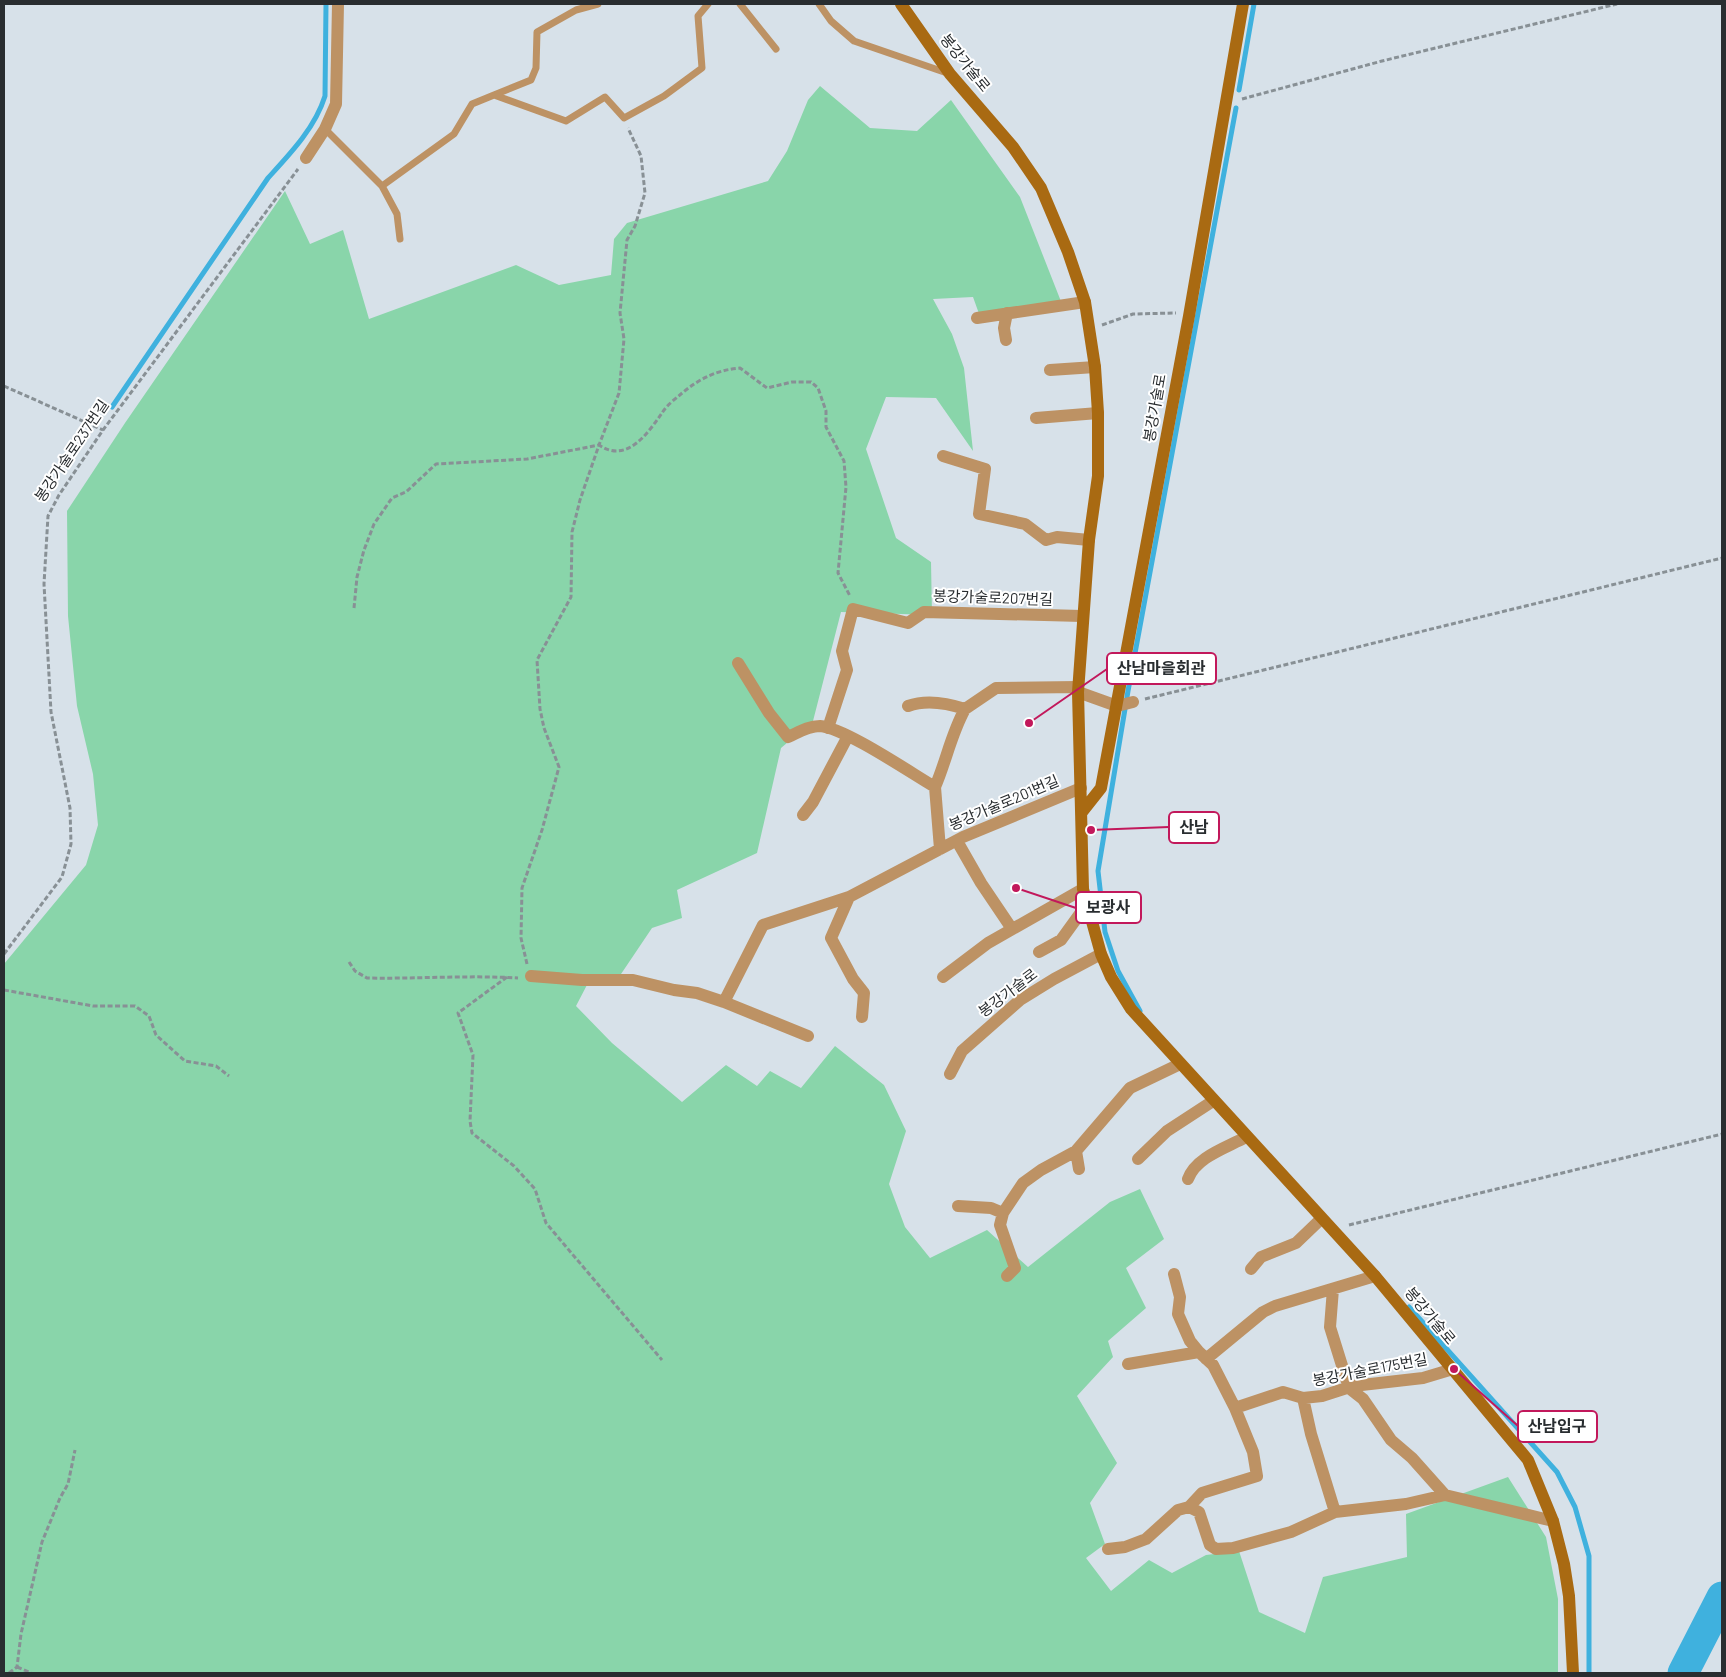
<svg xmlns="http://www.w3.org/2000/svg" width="1726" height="1677" viewBox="0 0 1726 1677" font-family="Barlow,'Noto Sans KR',sans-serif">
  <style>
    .green { fill: #89d5aa }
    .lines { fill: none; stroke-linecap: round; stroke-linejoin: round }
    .stream { stroke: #3fb1de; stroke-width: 5 }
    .river { stroke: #3fb1de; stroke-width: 31 }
    .path { stroke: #889095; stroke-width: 3; stroke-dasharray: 5 2.5; stroke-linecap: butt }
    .lane { stroke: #bd9264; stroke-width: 7 }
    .street { stroke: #bd9264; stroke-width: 12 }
    .secondary { stroke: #a96a12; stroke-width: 12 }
    .labels { text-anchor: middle; stroke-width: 4; stroke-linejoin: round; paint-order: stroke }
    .street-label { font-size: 15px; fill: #292d30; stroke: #fff }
    .leader { fill: none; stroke: #c2185b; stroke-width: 2 }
    .callout-dot { fill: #c2185b; stroke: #fff; stroke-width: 2 }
    .callout { fill: #fff; stroke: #c2185b; stroke-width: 2 }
    .callout-label { font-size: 16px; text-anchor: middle; font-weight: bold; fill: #292d30 }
  </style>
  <rect width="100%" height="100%" fill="#d7e1e9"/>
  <path class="green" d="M820,86L870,128L917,131L951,100L1020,197L1062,304L982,322L973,297L933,299L952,334L964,368L973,451L936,398L886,397L866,449L896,538L931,562L932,615L841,612L813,721L781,748L757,853L677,890L682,918L652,928L619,977L588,983L576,1006L612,1043L682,1102L726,1065L757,1086L770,1071L801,1088L835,1046L884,1085L906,1131L889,1184L905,1227L930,1258L987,1230L1028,1267L1110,1202L1140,1189L1164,1239L1126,1268L1146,1308L1108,1341L1113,1357L1077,1396L1117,1463L1090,1503L1105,1544L1086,1558L1111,1591L1149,1560L1172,1573L1206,1555L1239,1551L1259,1612L1305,1633L1323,1577L1407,1557L1406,1514L1508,1477L1546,1537L1558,1599V1673H4V964L86,865L98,825L93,774L77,706L68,616L67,511L125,423L285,191L310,244L343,230L369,319L516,265L559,285L611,275L614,239L627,223L768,181L787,151L808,100Z"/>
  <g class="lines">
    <path class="stream" d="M1239,90L1254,4
      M112,407L268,178C290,154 315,128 325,96L326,4
      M1140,1011L1118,971L1105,932L1098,871L1128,691L1236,108
      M1409,1307L1557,1472L1575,1507L1589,1556V1673"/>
    <path class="river" d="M1683,1673L1722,1597"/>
    <path class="path" d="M1242,99L1382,61L1617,4
      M1102,325L1133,314L1176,313
      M4,386L103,430
      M354,608L357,577L364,550L374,524L392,498L406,492L436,464L527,459L599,445L619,393L624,339L620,313L627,240L635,226L645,193L641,156L628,128
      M1145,699L1722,558
      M4,954L62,877L71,844L70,808L51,712L44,584L48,516L59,495L103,430L298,169
      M349,962L355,971L367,978C417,979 468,975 518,978
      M527,964L521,938L522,888L542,830L559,767L544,728L540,709L537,660L571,597L572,532L580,500L599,445C627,464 648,433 662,413C666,406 675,399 681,394C699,379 716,370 740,368L767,388L792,382H811L818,388L826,411V427L844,461L846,487L838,573L850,596
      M507,977L458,1013L473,1055L470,1121L472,1133L514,1166L535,1189L546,1223L662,1360
      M4,990L93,1006H135L149,1016L156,1035L185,1061L216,1066L229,1076
      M1349,1225L1722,1134
      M17,1667L31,1673
      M9,1673L17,1667L21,1634L42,1542L60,1498L68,1484L75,1450"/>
    <path class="lane" d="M740,4L776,49
      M819,4L831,21L854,41L947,73
      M494,95L531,80L536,68L537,32L576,10L598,4
      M325,129L382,186L454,134L472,104L494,95L566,121L605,97L624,118L664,96L702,68L698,16L708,4
      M382,186L397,214L400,239"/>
    <path class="street" d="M306,158L325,129L336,104L338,4
      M977,318L1085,302
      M1006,340L1004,328L1007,313
      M1050,370L1095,367
      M1036,418L1098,413
      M943,456L985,469L979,514L1025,524L1046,540L1057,537L1089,540
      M738,663L769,713L788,737C799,732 808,726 820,726C845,728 911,773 935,787L940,849
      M1078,692L1117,706L1133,702
      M908,706C927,699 947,703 965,709L996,688L1078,687
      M828,728L847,670L842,651L853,609L908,623L924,612L1082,616
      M935,787C946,762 951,734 965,709
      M803,815L813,802L848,736
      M957,841L981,883L1012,929
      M1039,952L1061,940L1087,904
      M531,976L582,980H633L674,990L697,993L724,1002L763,925L849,897
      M943,977L988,943L1083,889
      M724,1002L808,1036
      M862,1017L864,993L853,979L831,938L849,897L963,837L1081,788
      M950,1074L962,1051L1020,1000L1054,979L1101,954
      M1076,1151L1079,1169
      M1138,1159L1167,1131L1213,1101
      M1188,1179C1196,1157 1226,1148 1246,1137
      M958,1206L991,1208L1003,1213
      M1251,1269L1261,1257L1296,1243L1321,1219
      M1174,1274L1180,1297L1178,1314L1190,1341L1199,1352
      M1007,1276L1015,1268L1000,1225L1003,1213L1023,1183L1041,1170L1076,1151L1130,1088L1180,1064
      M1333,1289L1330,1327L1349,1388L1363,1399L1391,1440L1412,1458L1445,1495
      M1206,1359L1263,1312L1275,1306L1375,1276
      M1303,1398L1311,1434L1335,1512
      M1235,1408L1283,1392L1303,1398L1322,1396L1353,1386L1423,1378L1453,1369
      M1189,1507L1199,1512L1210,1545L1216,1549L1233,1548L1291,1532L1335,1512L1406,1504L1445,1495L1553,1521
      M1108,1549L1125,1547L1146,1539L1178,1510L1189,1507L1202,1493L1257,1476L1253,1452L1235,1408L1213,1365L1199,1352L1128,1364"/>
    <path class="secondary" d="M901,4L950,74L1013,147L1041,188L1068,252L1085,302L1095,367L1098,413V476L1089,540L1078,692L1083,889L1101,954L1111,977L1131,1009L1375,1276L1528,1460L1553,1521L1564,1564L1569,1596L1573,1673
      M1082,812L1101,788L1189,316L1243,4"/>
  </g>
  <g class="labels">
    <g class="street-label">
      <text transform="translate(965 63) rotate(51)" y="5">봉강가술로</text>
      <text transform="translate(1155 408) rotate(-80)" y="5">봉강가술로</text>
      <text transform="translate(72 451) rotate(-56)" y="5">봉강가술로237번길</text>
      <text transform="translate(993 598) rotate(2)" y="5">봉강가술로207번길</text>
      <text transform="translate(1004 803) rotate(-23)" y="5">봉강가술로201번길</text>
      <text transform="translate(1008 993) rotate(-37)" y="5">봉강가술로</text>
      <text transform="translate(1430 1316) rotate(50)" y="5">봉강가술로</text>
      <text transform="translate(1370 1370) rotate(-11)" y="5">봉강가술로175번길</text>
    </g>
  </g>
  <path class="leader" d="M1029 723L1107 669M1091 830L1169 827M1016 888L1076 908M1454 1369L1518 1426"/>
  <g class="callout-dot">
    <circle cx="1029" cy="723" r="5"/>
    <circle cx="1091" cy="830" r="5"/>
    <circle cx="1016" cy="888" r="5"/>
    <circle cx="1454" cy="1369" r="5"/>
  </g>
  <g class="callout">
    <rect x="1107" y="653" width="109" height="31" rx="5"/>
    <rect x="1169" y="812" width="50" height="31" rx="5"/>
    <rect x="1076" y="892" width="65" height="31" rx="5"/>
    <rect x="1518" y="1411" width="79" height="31" rx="5"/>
  </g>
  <g class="callout-label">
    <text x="1161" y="674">산남마을회관</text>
    <text x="1194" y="833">산남</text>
    <text x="1108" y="913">보광사</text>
    <text x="1557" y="1432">산남입구</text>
  </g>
  <rect width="1726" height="1677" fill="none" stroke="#292d30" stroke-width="10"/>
</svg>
